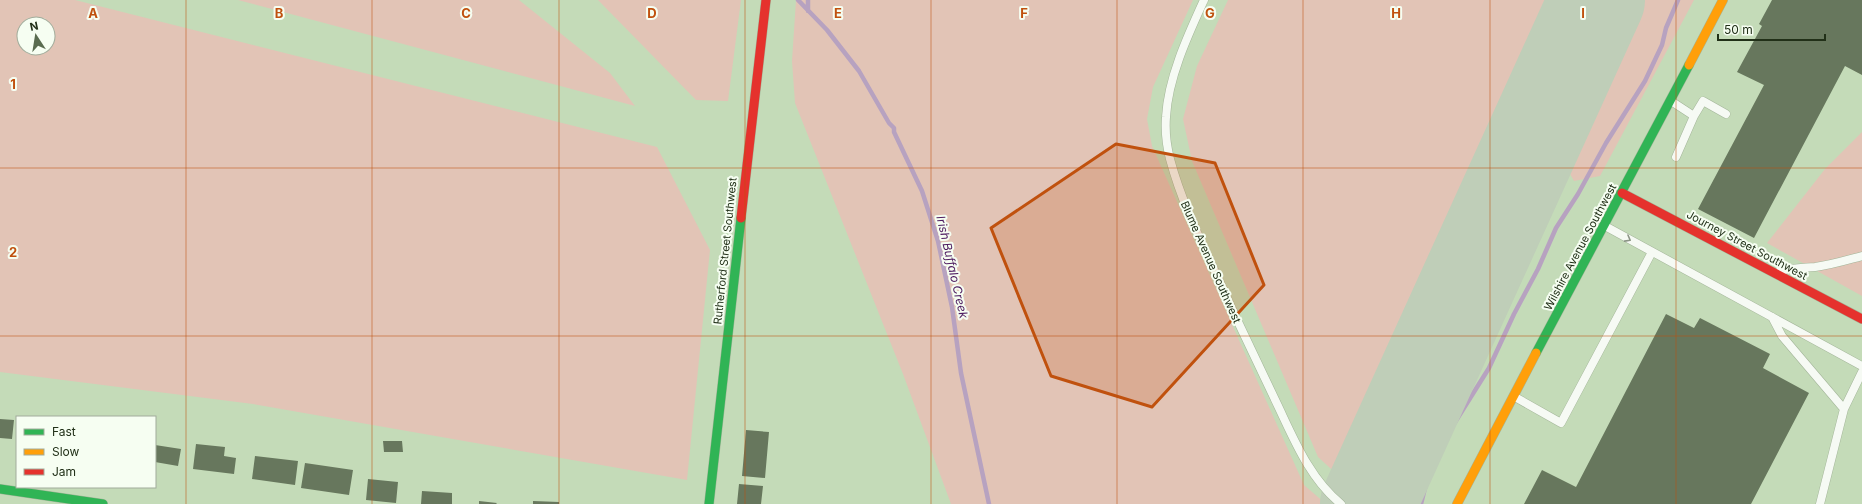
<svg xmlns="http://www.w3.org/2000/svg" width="1862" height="504" viewBox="0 0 1862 504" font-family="Inter,sans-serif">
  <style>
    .green { fill: #e2c4b6; fill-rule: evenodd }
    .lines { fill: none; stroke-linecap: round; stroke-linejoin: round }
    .stream { stroke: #b7a2c0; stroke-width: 4.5 }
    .runway { stroke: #bfceb8; stroke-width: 96 }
    .building { fill: #67775d }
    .lane-casing { stroke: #a3b599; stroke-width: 9 }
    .fast-casing { stroke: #a3b599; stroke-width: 10 }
    .slow-casing { stroke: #a3b599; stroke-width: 10 }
    .jam-casing { stroke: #a3b599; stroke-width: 10 }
    .lane { stroke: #f6faf4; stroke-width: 8 }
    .fast { stroke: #30b455; stroke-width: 9 }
    .slow { stroke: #ff9f0a; stroke-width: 9 }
    .jam { stroke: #e5322d; stroke-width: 9 }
    .oneway { stroke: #8c9586 }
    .marked { fill: #c0510e; fill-opacity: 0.2; stroke: #c0510e; stroke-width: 3; stroke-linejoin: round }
    .grid { fill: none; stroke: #c0510e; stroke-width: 1; stroke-opacity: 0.55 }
    .labels { text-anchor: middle; stroke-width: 4; stroke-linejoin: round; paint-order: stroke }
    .street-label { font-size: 11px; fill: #213018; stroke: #f6fef2 }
    .water-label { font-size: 12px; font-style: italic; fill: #4d1b60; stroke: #f6fef2 }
    .grid-label { font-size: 13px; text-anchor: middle; font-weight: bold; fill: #c0510e; stroke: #f6fef2; stroke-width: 4; stroke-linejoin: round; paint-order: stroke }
  </style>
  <rect width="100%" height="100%" fill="#c4dbb8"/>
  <path class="green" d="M0,0H75L657,147L710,250L687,480L253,404L0,372ZM24,24H48V48H24Z
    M238,0H519L610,73L635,106Z
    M598,0H741L728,101L696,100Z
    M796,0H1193L1153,87L1147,119L1152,146L1304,485L1326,504H951L903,374L795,103L792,61Z
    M1228,0H1568L1352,488L1318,457L1192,161L1183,119L1197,66Z
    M1626,0H1694L1600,176L1574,181L1565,165L1560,142L1576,112Z
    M1862,132V296L1767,243L1825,169Z"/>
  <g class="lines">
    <path class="stream" d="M798,0L827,30L859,71L889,123L894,128V132L922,191L938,241L952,307L961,373L989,504
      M808,11V0
      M1421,504L1428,476L1447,435L1489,368L1514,314L1538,269L1556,228L1578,194L1606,143L1645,81L1662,45L1666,28L1678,0"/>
    <path class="runway" d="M1368,504L1597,0"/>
  </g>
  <path class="building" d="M1772,0H1862V75L1845,66L1754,238L1698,209L1764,85L1737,72L1762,26L1759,24Z
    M1666,314L1694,328L1700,318L1770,354L1763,368L1809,393L1751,504H1524L1542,470L1576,487Z
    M0,419L14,420L12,439L0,438Z
    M746,430L769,432L765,478L742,476Z
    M383,441H402L403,452H384Z
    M196,444L225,447L224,456L236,458L234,474L193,469Z
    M155,445L181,449L178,466L155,462Z
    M255,456L298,461L295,485L252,479Z
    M305,463L353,470L349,495L301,488Z
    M368,479L398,482L396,503L366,500Z
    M739,484L763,486L761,504H737Z
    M422,491L452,493V504H421Z
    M479,501L497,503L496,504H479Z
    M533,501L559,502V504H533Z"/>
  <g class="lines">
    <defs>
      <path id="lane" d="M1204,0C1188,35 1168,78 1166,117C1165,130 1167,147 1170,159C1184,211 1210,259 1231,307C1247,341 1263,375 1279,408C1295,442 1311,480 1341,504
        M1671,101L1694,116L1676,157
        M1694,116L1703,101L1726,114
        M1605,226L1862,366
        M1780,271C1792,268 1803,268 1815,267C1831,265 1847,260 1862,256
        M1772,317L1782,336L1844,409
        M1515,397L1561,423L1652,252
        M1820,504L1844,409L1862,372"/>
      <path id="fast" d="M1536,353L1689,65
        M0,489L103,504
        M709,504L741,218"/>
      <path id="slow" d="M1689,65L1723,0
        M1457,504L1536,353"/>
      <path id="jam" d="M1622,193L1862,319
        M741,218L766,0"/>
    </defs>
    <use href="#lane" class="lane-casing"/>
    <use href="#fast" class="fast-casing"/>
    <use href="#slow" class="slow-casing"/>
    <use href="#jam" class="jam-casing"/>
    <use href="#lane" class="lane"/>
    <use href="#fast" class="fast"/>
    <use href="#slow" class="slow"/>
    <use href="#jam" class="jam"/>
  </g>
  <defs><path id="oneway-chevron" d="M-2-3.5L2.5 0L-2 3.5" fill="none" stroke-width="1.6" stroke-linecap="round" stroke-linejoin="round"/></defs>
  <use class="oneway" href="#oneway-chevron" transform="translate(1628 239) rotate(29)"/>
  <path class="marked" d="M1116,144L1215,163L1264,285L1152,407L1051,376L991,228Z"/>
  <path class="grid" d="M186,0V504M372,0V504M559,0V504M745,0V504M931,0V504M1117,0V504M1303,0V504M1490,0V504M1676,0V504M0,168H1862M0,336H1862"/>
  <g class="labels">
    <g class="street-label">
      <text transform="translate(1747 245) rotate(28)" y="4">Journey Street Southwest</text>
      <text transform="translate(1580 247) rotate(-62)" y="4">Wilshire Avenue Southwest</text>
      <text transform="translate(725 251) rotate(-84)" y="4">Rutherford Street Southwest</text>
      <text transform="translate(1211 262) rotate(66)" y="4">Blume Avenue Southwest</text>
    </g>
    <g class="water-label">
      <text transform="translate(952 267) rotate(77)" y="4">Irish Buffalo Creek</text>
    </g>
  </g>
  <g class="grid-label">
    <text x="93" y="18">A</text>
    <text x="279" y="18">B</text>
    <text x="466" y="18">C</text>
    <text x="652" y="18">D</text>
    <text x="838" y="18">E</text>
    <text x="1024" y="18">F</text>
    <text x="1210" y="18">G</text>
    <text x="1396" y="18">H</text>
    <text x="1583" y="18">I</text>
    <text x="13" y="89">1</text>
    <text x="13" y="257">2</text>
  </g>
  <rect x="16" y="416" width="140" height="72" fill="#f6fef2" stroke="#a1ac9b"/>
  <rect x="24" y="429" width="20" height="6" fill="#30b455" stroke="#a1ac9b"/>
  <text x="52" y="436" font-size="12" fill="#213018">Fast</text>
  <rect x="24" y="449" width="20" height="6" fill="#ff9f0a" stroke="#a1ac9b"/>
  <text x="52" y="456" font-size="12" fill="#213018">Slow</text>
  <rect x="24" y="469" width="20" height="6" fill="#e5322d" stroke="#a1ac9b"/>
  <text x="52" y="476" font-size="12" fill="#213018">Jam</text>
  <g transform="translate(36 36) rotate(348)"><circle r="19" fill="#f6fef2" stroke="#a1ac9b"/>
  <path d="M0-3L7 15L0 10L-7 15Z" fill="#5a6c50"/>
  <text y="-6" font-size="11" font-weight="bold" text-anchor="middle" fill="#213018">N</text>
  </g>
  <path d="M1718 34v6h107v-6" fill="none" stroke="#213018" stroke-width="2"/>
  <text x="1724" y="34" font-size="12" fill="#213018" stroke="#f6fef2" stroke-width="3" paint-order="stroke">50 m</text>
</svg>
